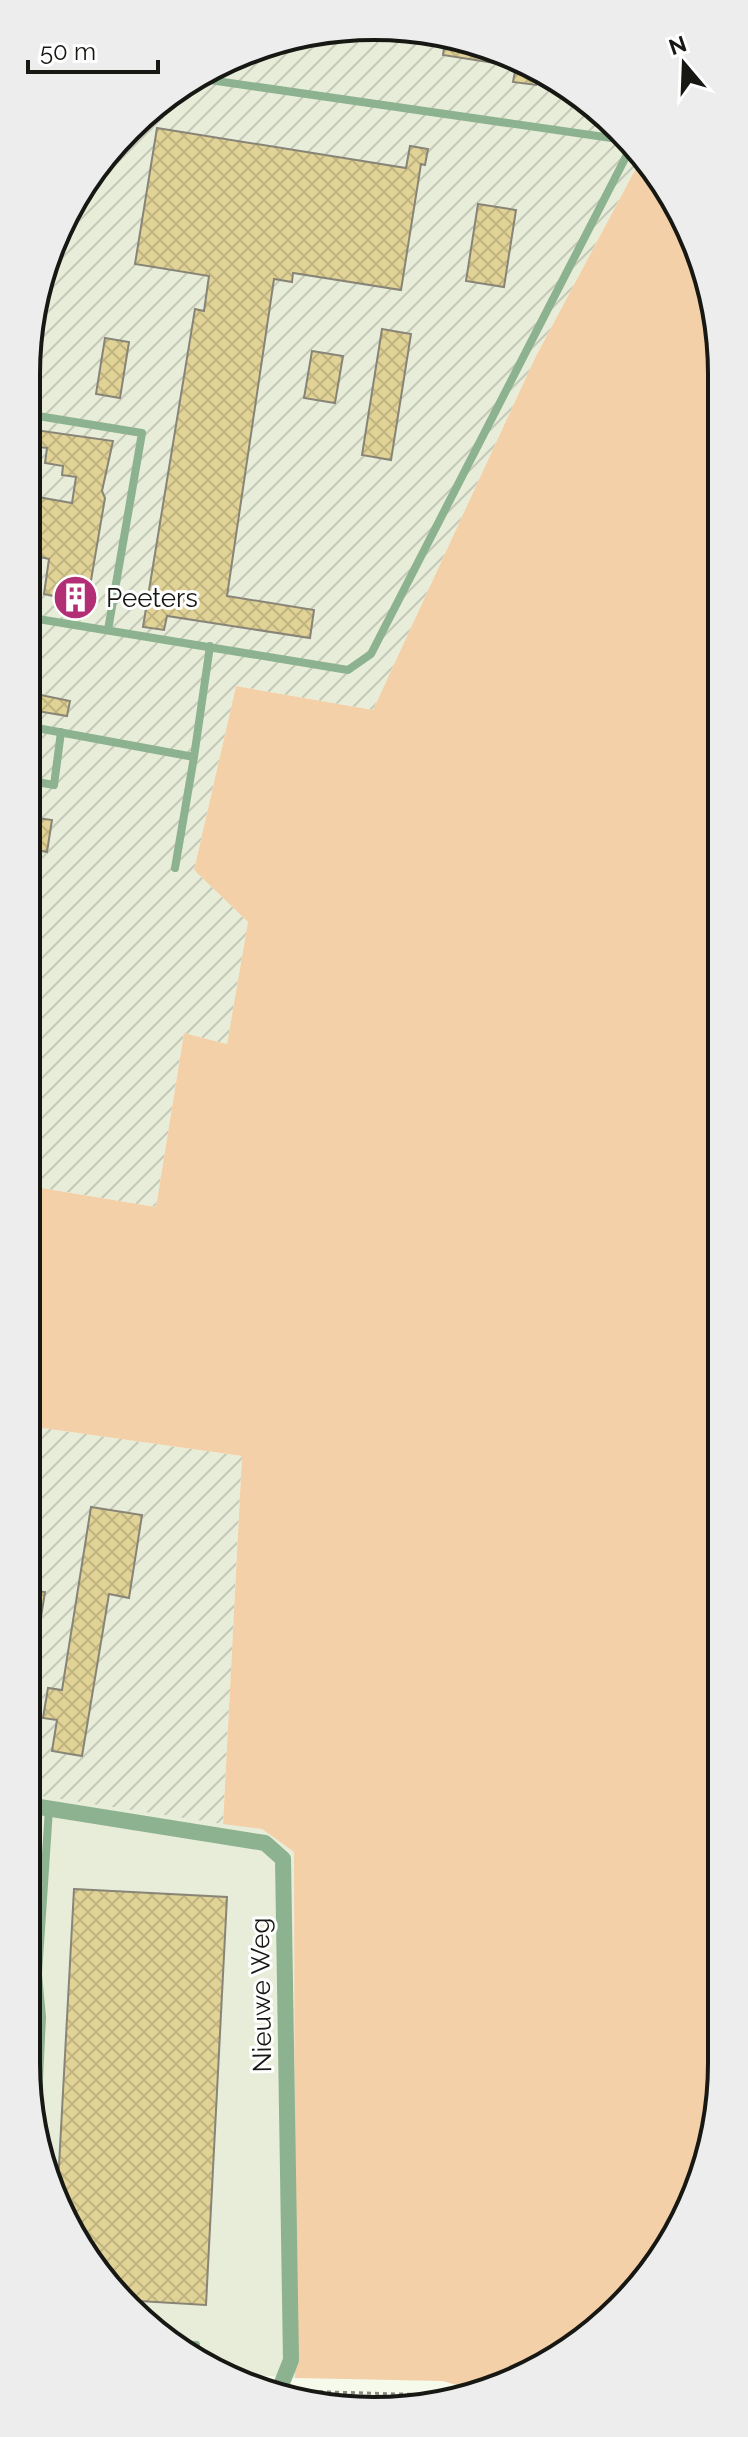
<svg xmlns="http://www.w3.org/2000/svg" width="748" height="2437" viewBox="0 0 748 2437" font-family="Raleway,sans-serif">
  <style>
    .built { fill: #e7edd8 }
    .industrial { fill: url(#industrial-furrows) }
    .grass { fill: #f4d0a9 }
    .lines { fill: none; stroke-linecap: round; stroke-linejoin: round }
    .stream { stroke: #609382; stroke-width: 5 }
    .building { fill: url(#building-cross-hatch); stroke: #888578; stroke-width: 2 }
    .path { stroke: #888b81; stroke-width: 3; stroke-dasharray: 4 4; stroke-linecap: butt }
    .service { stroke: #8db290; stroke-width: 8 }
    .minor { stroke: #8db290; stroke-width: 16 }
    .labels { text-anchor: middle; stroke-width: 6; stroke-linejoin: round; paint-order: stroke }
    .poi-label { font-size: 26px; fill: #171813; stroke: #fff; text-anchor: start }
    .street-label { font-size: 26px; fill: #171813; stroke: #fff }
    .rim { fill: none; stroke: #171813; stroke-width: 4 }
  </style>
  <defs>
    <pattern id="industrial-furrows" width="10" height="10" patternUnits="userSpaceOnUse" patternTransform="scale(2)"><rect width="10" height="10" fill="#e7edd8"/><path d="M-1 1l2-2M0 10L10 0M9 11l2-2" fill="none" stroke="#c5cab8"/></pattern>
    <pattern id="building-cross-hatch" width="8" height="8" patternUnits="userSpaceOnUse" patternTransform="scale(2)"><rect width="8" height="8" fill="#e1d295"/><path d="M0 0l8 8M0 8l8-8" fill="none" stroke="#c0b480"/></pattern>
  </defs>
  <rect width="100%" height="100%" fill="#f5faeb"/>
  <path class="built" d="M41,1795L262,1829L294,1852L295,2378L216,2372L113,2293L52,2196L26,2063L27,1928H33Z"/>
  <path class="industrial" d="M307,33H442L548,73L635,144L643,155L535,358L373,710L236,686L194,870L248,922L227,1044L184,1033L156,1207L29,1186L33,306L85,180L181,84Z
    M28,1426L242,1456L223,1824L41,1796L33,1928H27Z"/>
  <path class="grass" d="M643,155L686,220L719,329L715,2131L664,2256L585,2339L480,2392L443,2381L295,2378L294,1852L262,1829L223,1824L242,1456L28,1426L29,1186L156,1207L184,1033L227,1044L248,922L194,870L236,686L373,710L535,358Z
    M291,2397L422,2402L329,2408Z"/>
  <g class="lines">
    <path class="stream" d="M560,2352L587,2338"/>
  </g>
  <path class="building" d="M446,34L514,60L513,66L443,55Z
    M517,61L538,69L536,85L513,82Z
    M157,128L406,168L410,146L428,149L425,165L421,164L401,290L293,273L292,282L274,279L227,596L314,610L310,638L167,616L164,630L143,627L195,309L204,311L209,276L135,264Z
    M478,204L516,210L504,287L466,281Z
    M382,329L411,334L391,460L362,455Z
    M105,338L129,342L120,398L96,394Z
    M312,351L343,356L335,403L304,398Z
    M35,430L113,441L102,491L105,498L87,604L44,594L49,559L32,555V496L72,503L76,477L62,475L63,466L45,463L47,448L32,446Z
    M31,693L70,701L67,716L31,710Z
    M31,817L52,820L47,852L31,849Z
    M91,1507L142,1515L129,1598L109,1594L82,1756L52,1751L57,1720L43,1718L48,1688L62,1690Z
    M28,1590L45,1592L41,1617L28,1615Z
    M74,1889L227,1897L206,2305L122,2300L113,2293L57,2203Z"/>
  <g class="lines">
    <path class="path" d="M295,2391L434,2395L457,2400"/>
    <path class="service" d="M196,78L632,141
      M32,415L142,433L108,630
      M32,618L348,670L371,654L633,143
      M37,728L194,757L210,646
      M31,781L54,785L61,732
      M175,868L194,757
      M26,2060L40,2061
      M37,2120L42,2017L38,1974L49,1809
      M180,2344L196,2345"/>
    <path class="minor" d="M27,1805L265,1843L283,1859L291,2360L278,2393"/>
  </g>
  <defs>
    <symbol id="building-disc" viewBox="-11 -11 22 22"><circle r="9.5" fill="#b22f76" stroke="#fff"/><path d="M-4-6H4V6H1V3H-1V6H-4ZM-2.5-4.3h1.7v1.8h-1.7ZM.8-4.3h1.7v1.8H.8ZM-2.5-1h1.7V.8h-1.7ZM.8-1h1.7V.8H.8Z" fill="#fff"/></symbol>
  </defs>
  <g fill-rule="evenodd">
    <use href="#building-disc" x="50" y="572" width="51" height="51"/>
  </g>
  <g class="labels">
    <g class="poi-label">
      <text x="106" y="607">Peeters</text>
    </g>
    <g class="street-label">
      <text transform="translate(261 1995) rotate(-91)" y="9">Nieuwe Weg</text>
    </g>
  </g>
  <path d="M0 0H748V2437H0ZM374 40H374A334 334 0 0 1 708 374V2063A334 334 0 0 1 374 2397H374A334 334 0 0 1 40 2063V374A334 334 0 0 1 374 40Z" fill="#ecedec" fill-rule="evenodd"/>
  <path class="rim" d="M374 40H374A334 334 0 0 1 708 374V2063A334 334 0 0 1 374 2397H374A334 334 0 0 1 40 2063V374A334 334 0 0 1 374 40Z"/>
  <g transform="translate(684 64) rotate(341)" stroke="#ffffff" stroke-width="6" paint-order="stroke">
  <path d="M0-6L14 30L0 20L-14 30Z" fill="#171813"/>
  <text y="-12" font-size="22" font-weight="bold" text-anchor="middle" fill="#171813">N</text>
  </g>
  <path d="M28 60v12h130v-12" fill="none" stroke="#171813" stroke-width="4"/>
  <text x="40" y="60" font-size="24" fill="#171813" stroke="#ffffff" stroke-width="6" paint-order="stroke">50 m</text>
</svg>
